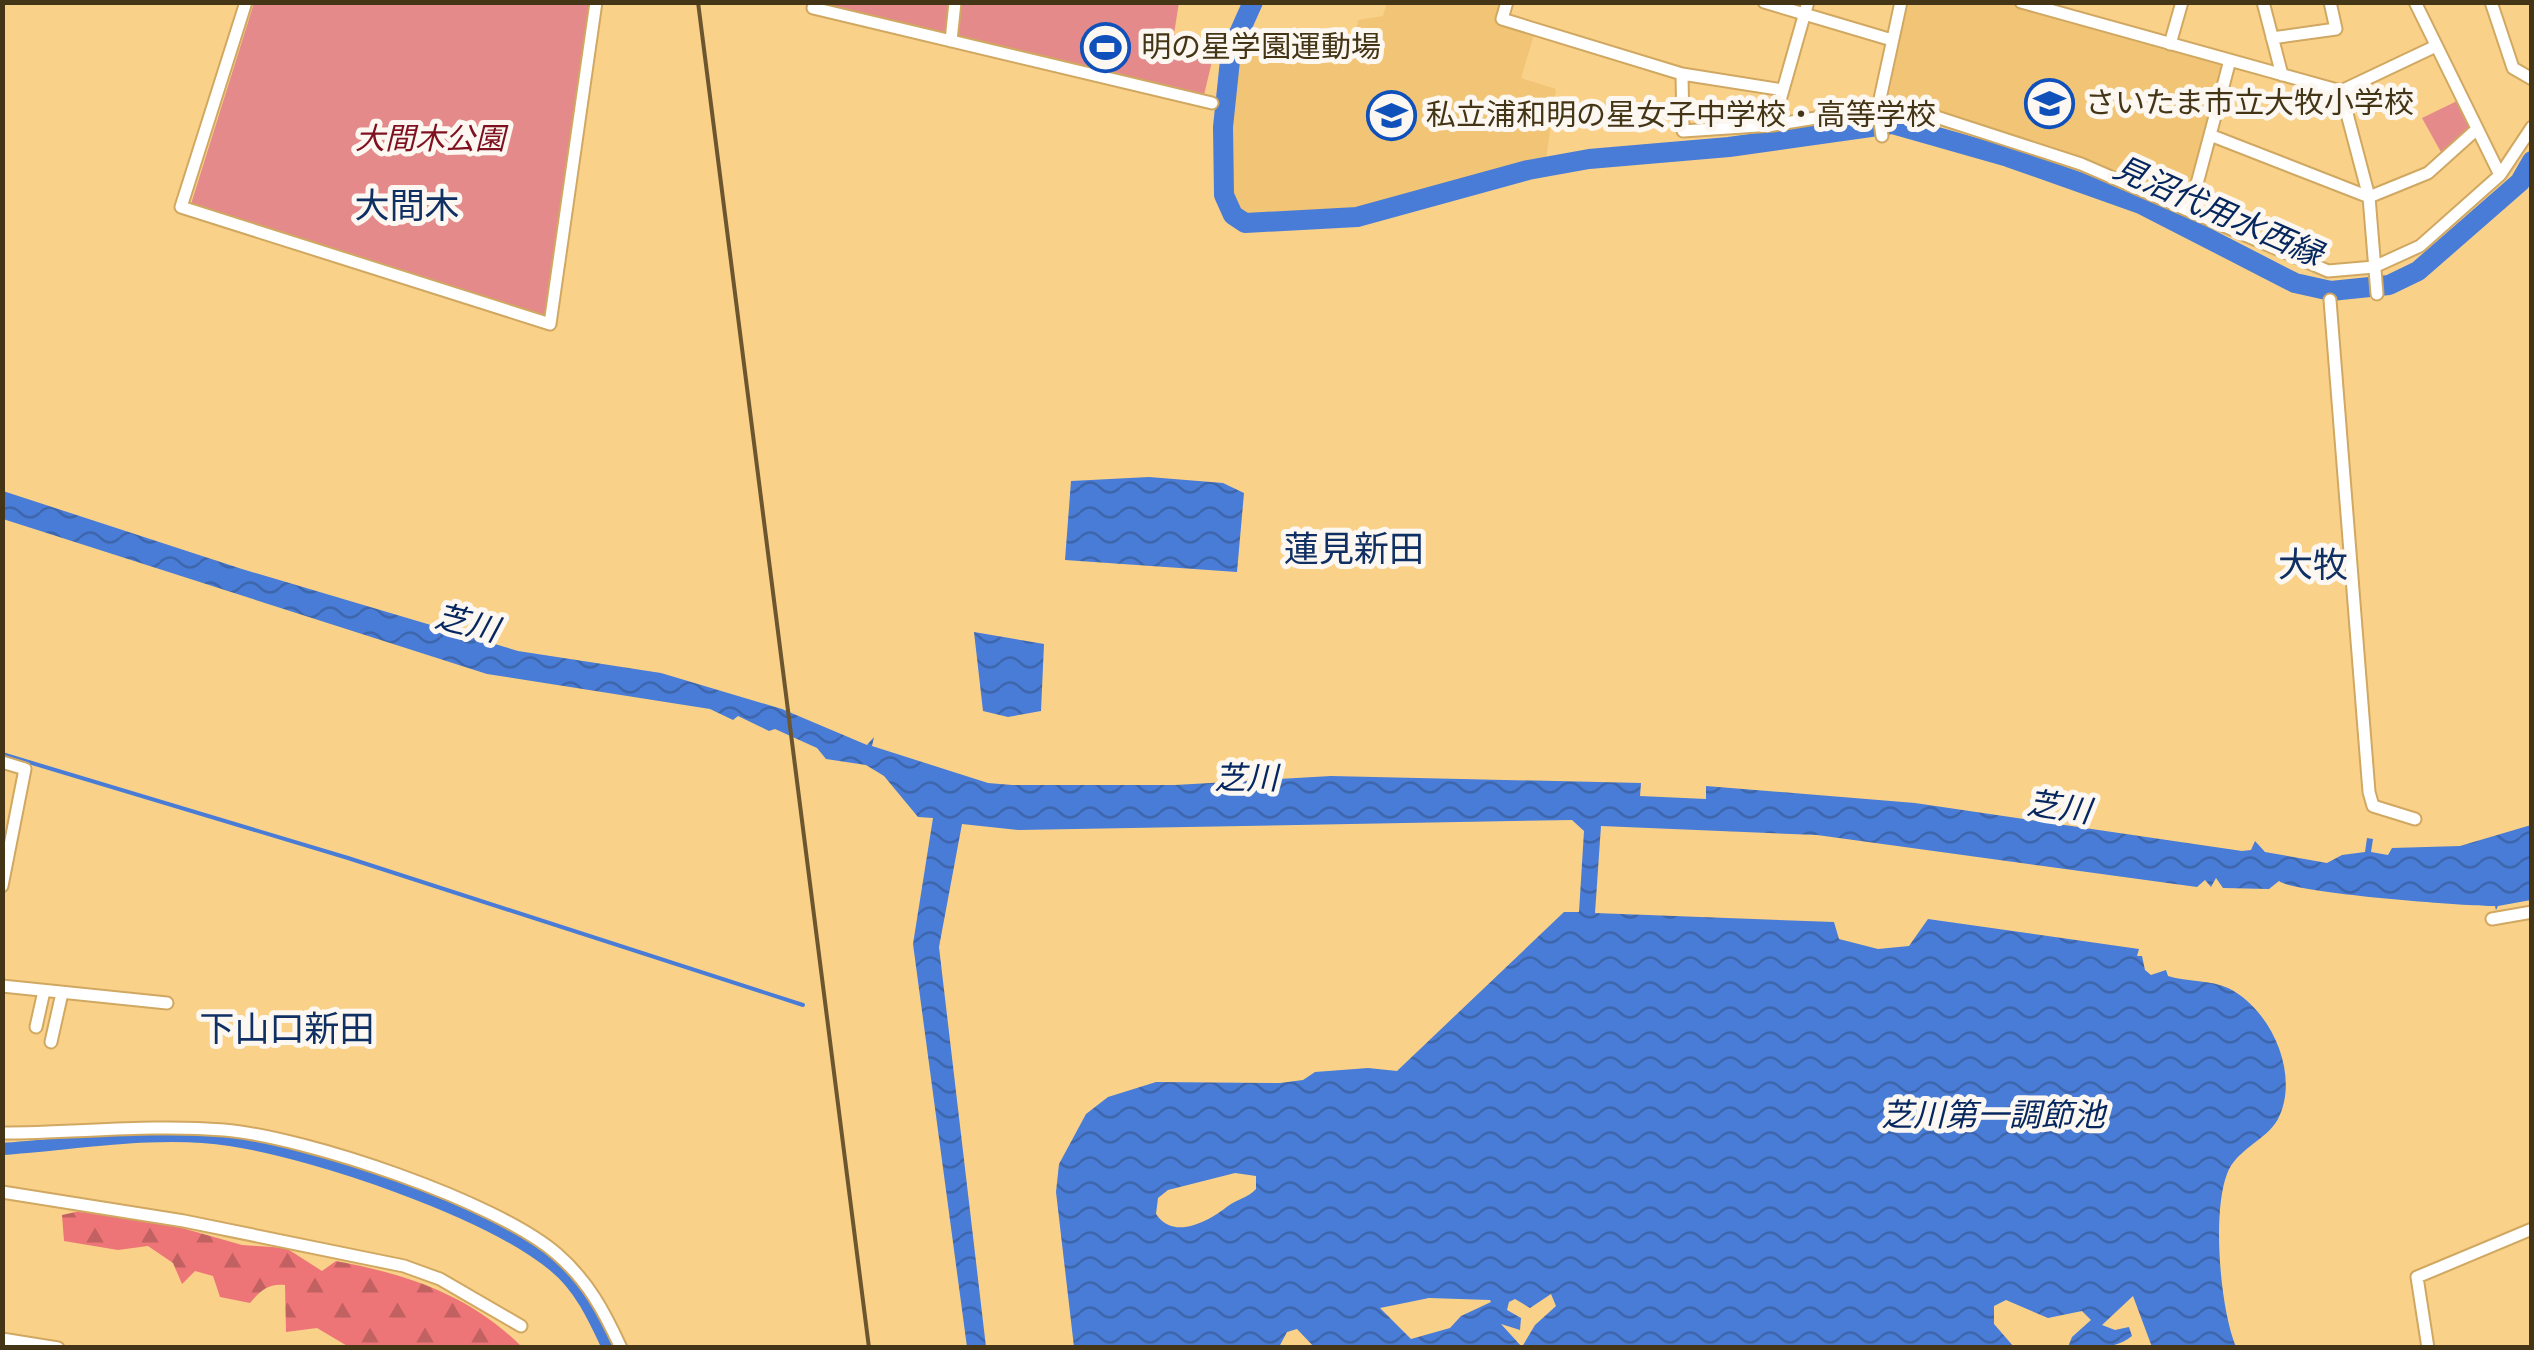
<svg xmlns="http://www.w3.org/2000/svg" width="2534" height="1350" viewBox="0 0 2534 1350" font-family="'Times New Roman','Noto Sans JP',serif">
  <style>
    .built { fill: #f1c575 }
    .green { fill: #e48a8a }
    .forest { fill: url(#forest-firs) }
    .water { fill: url(#water-waves); fill-rule: evenodd }
    .lines { fill: none; stroke-linecap: round; stroke-linejoin: round }
    .stream { stroke: #487cd6; stroke-width: 4 }
    .canal { stroke: #487cd6; stroke-width: 12 }
    .river { stroke: #487cd6; stroke-width: 20 }
    .minor-casing { stroke: #d0a862; stroke-width: 15 }
    .minor { stroke: #fff; stroke-width: 11 }
    .rail { stroke: #6c562f; stroke-width: 4 }
    .labels { text-anchor: middle; stroke-width: 10; stroke-linejoin: round; paint-order: stroke }
    .poi-label { font-size: 30px; fill: #453517; stroke: #fcf8f1; text-anchor: start }
    .park-label { font-size: 30px; font-style: italic; fill: #7f1020; stroke: #fcf8f1 }
    .water-label { font-size: 32px; font-style: italic; fill: #05265e; stroke: #fcf8f1 }
    .quarter-label { font-size: 35px; fill: #102f63; stroke: #fcf8f1 }
  </style>
  <defs>
    <pattern id="forest-firs" width="22" height="20" patternUnits="userSpaceOnUse" patternTransform="scale(2.5)"><rect width="22" height="20" fill="#ed7577"/><path d="M5 1l3.5 6h-7zM16 11l3.5 6h-7z" fill="#c26161"/></pattern>
    <pattern id="water-waves" width="16" height="10" patternUnits="userSpaceOnUse" patternTransform="scale(2.5)"><rect width="16" height="10" fill="#487cd6"/><path d="M0 5q4-4 8 0t8 0" fill="none" stroke="#3e66ad"/></pattern>
  </defs>
  <rect width="100%" height="100%" fill="#fad189"/>
  <path class="built" d="M1387,2L1503,3L1496,24L1534,35L1521,78L1556,89L1546,159L1339,215L1244,214L1235,205L1229,135L1239,56L1251,59L1265,41L1276,37L1354,42L1358,20L1383,16Z
    M1907,3H2006L2222,63L2186,200L1926,107L1887,105Z"/>
  <path class="green" d="M821,2L949,3L946,35L821,4Z
    M1179,2L1174,34L1217,40L1204,95L958,38L961,3Z
    M254,3H589L547,318L191,204Z
    M2457,101L2470,126L2442,154L2422,118Z"/>
  <path class="forest" d="M89,1209L161,1222L242,1245L286,1248L322,1271L336,1261C407,1274 470,1295 522,1347H349L317,1328L286,1332L285,1285C268,1283 260,1291 250,1303L220,1297L213,1276L195,1271L182,1284L173,1263L148,1246L118,1250L64,1241L62,1215Z"/>
  <path class="water" d="M1149,477L1223,483L1244,493L1237,572L1065,560L1071,481Z
    M3,491L242,569L518,651L661,673L782,709L867,745L874,737L872,746L988,783L1012,785H1175L1331,776L1641,783L1640,796L1706,799V786L1915,803L2242,851L2251,850L2255,841L2265,852L2327,863L2342,855L2365,852L2367,838L2373,839L2371,852L2388,855L2392,848L2460,846L2531,825V900L2498,906L2496,910L2495,906C2466,906 2293,893 2279,881L2269,889L2223,888L2216,878L2211,887L2205,880L2197,887L1817,835L1601,826L1595,913L1834,922L1839,939L1878,949L1909,946L1928,919L2139,949L2137,956H2142L2145,970L2151,975L2166,970L2168,976C2187,982 2211,980 2228,988C2270,1008 2301,1074 2278,1119C2267,1140 2236,1149 2227,1174C2212,1213 2220,1308 2236,1347H2152L2133,1296L2102,1325L2115,1330L2129,1327L2132,1336C2115,1350 2091,1348 2068,1347L2072,1337L2091,1320L2082,1311L2048,1318L2006,1300L1994,1306V1324L2014,1347L1315,1348L1297,1329L1287,1332L1279,1347H1074L1056,1192L1059,1164L1086,1114L1108,1097L1156,1082L1280,1083L1303,1080L1315,1072L1368,1068L1397,1071L1564,912H1579L1584,831L1572,820L1019,830L962,824L939,947L986,1347H967L913,944L933,818L918,817L884,776L866,765L826,759L817,748L775,729L769,731L738,716L733,720L710,709L487,674L3,519ZM1235,1173L1256,1176V1189C1248,1198 1237,1199 1228,1206C1209,1221 1174,1241 1156,1214L1158,1198L1168,1190ZM1551,1294L1556,1306L1535,1325L1522,1347L1501,1324L1520,1330L1521,1318L1507,1310L1509,1302L1515,1299L1530,1308ZM1429,1298L1490,1300L1491,1302L1461,1316L1450,1328L1411,1339L1380,1308Z
    M974,632L1044,644L1041,711L1008,717L983,711Z"/>
  <g class="lines">
    <path class="stream" d="M2,754L348,858L803,1005"/>
    <path class="canal" d="M2,1149C76,1144 157,1129 230,1140C316,1153 488,1211 554,1266C580,1287 594,1318 608,1348"/>
    <path class="river" d="M1253,2L1231,51L1223,127L1224,195L1233,215L1245,223L1357,217L1528,170L1589,159L1729,147L1892,124L2008,157L2141,204L2295,283L2331,291L2389,285L2418,271L2520,182L2532,161"/>
    <defs>
      <path id="minor" d="M246,2L181,207L550,324L596,2
        M1507,2L1502,19L1682,74L1783,90
        M1764,2L1892,40
        M2021,2L2341,91L2436,46
        M2263,2L2282,75
        M2415,2L2500,175
        M2491,2L2513,68L2532,79
        M813,8L1212,103
        M2272,38L2336,29L2330,2
        M951,41L955,2
        M2170,44L2182,2
        M1682,74L1683,131L1773,125L1878,108L1924,113L2081,164L2328,271L2374,267L2420,246L2500,175L2532,127
        M2341,91L2369,197L2377,294
        M1773,125L1808,2
        M2210,135L2369,197L2428,173L2477,129
        M1882,136L1878,108L1901,2
        M2190,210L2230,60
        M2330,300L2369,792L2373,806L2415,819
        M2,762L25,769L2,886
        M2492,919L2532,912
        M2,986L167,1003
        M36,1027L44,991
        M51,1042L62,993
        M2,1133C76,1133 150,1124 224,1130C306,1137 496,1201 557,1254C588,1281 604,1311 621,1348
        M2,1192L184,1221L404,1266L440,1279L521,1326
        M2,1339L58,1348
        M2428,1348L2417,1277L2532,1229"/>
    </defs>
    <use href="#minor" class="minor-casing"/>
    <use href="#minor" class="minor"/>
    <path class="rail" d="M698,2L869,1348"/>
  </g>
  <defs>
    <symbol id="stadium-ring" viewBox="-11 -11 22 22"><circle r="9.5" fill="#fcf8f1" stroke="#0f50bb" stroke-width="1.5"/><path d="M0-5a6.5 5 0 1 0 0 10a6.5 5 0 1 0 0-10ZM-3.5-1.8h7v3.6h-7Z" fill="#0f50bb"/></symbol>
    <symbol id="school-ring" viewBox="-11 -11 22 22"><circle r="9.5" fill="#fcf8f1" stroke="#0f50bb" stroke-width="1.5"/><path d="M0-5L7-2L0 1L-7-2ZM-4 1L0 2.5L4 1V4Q0 6-4 4Z" fill="#0f50bb"/></symbol>
  </defs>
  <g fill-rule="evenodd">
    <use href="#stadium-ring" x="1078" y="20" width="55" height="55"/>
    <use href="#school-ring" x="2022" y="76" width="55" height="55"/>
    <use href="#school-ring" x="1364" y="88" width="55" height="55"/>
  </g>
  <g class="labels">
    <g class="poi-label">
      <text x="1141" y="57">明の星学園運動場</text>
      <text x="2085" y="113">さいたま市立大牧小学校</text>
      <text x="1426" y="125">私立浦和明の星女子中学校・高等学校</text>
    </g>
    <g class="park-label">
      <text x="430" y="149">大間木公園</text>
    </g>
    <g class="water-label">
      <text transform="translate(2218 211) rotate(24)" y="11">見沼代用水西縁</text>
      <text transform="translate(467 623) rotate(14)" y="11">芝川</text>
      <text x="1246" y="789">芝川</text>
      <text transform="translate(2059 807) rotate(8)" y="11">芝川</text>
      <text x="1993" y="1126">芝川第一調節池</text>
    </g>
    <g class="quarter-label">
      <text x="407" y="218">大間木</text>
      <text x="1354" y="561">蓮見新田</text>
      <text x="2313" y="577">大牧</text>
      <text x="287" y="1041">下山口新田</text>
    </g>
  </g>
  <rect width="2534" height="1350" fill="none" stroke="#453517" stroke-width="10"/>
</svg>
